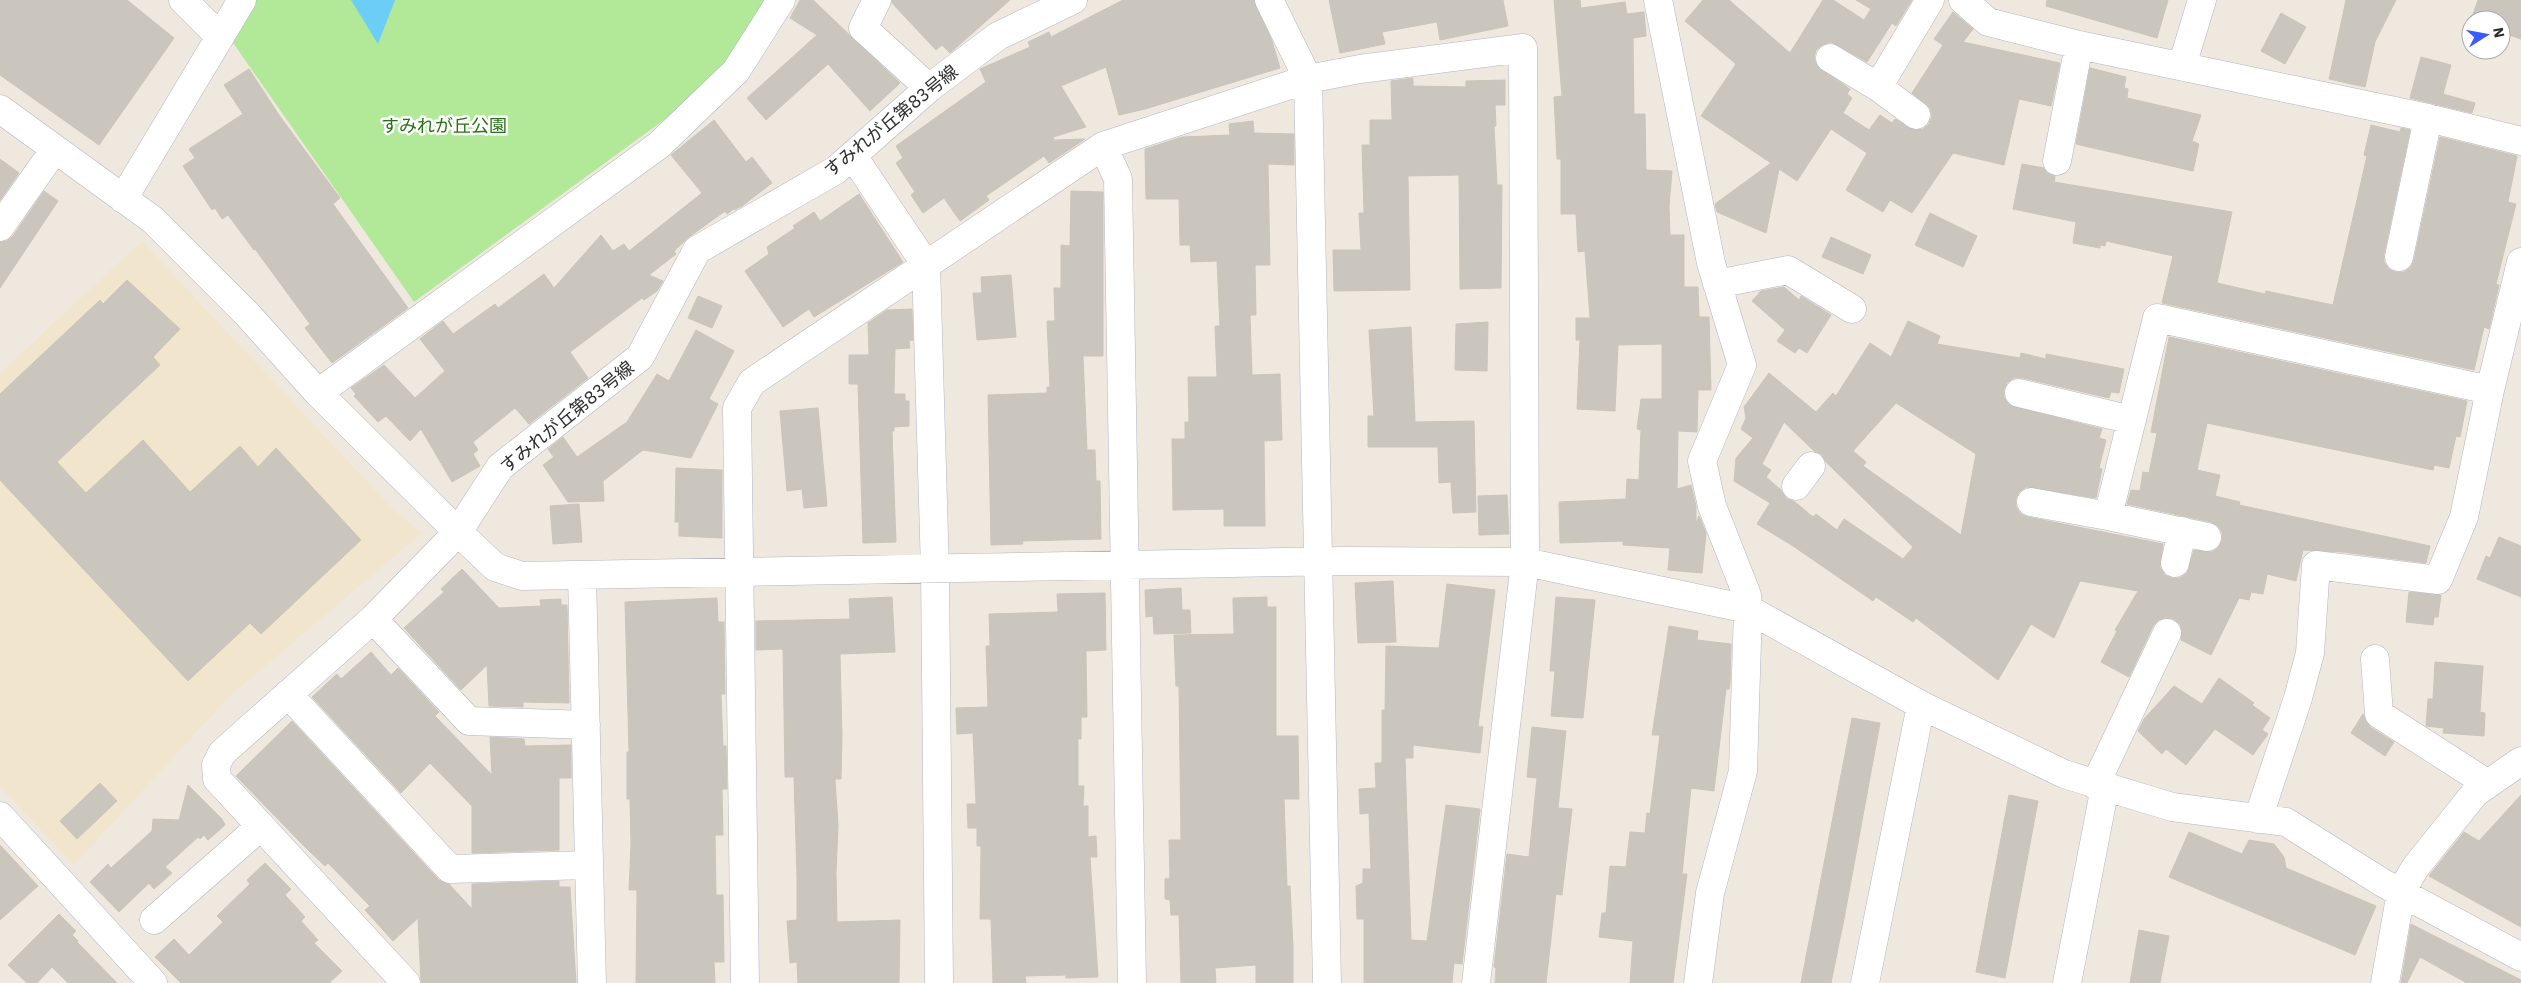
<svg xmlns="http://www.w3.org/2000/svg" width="2521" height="983" viewBox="0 0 2521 983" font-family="'IBM Plex Sans','Noto Sans JP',sans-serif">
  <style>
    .education { fill: #f1e6cd }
    .green { fill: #b1e998 }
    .water { fill: #6ccef7 }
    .building { fill: #cbc6bd; stroke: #cbc5b8; fill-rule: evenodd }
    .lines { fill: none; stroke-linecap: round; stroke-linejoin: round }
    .minor-casing { stroke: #b3b5c1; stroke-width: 29 }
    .minor { stroke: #fff; stroke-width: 28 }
    .labels { text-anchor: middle; stroke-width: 5; stroke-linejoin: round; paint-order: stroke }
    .street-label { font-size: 18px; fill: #2d2d2d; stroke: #fff }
    .park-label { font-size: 18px; fill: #267116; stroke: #fff }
  </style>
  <rect width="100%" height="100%" fill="#efe8df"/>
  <path class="education" d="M142,241L392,508L422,533L230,696L74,865L0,787V373Z"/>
  <path class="green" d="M252,0H765L737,52L701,93L414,302L229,37Z"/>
  <path class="water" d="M351,0H395L378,44Z"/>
  <path class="building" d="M0,0H127L174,38L99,145L0,75Z
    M800,0H813L900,83L870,111L828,64L766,120L747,98L817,35L790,18Z
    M892,0H1010L950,53L942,45L936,50L892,3Z
    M1123,0H1254L1272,41L1280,68L1145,109L1119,115L1106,67L1061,86L1086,127L1053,137L1054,140L1085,139L1049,163L1044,156L986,196L989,200L960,221L944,198L923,213L911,195L915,192L896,163L903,158L896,146L986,82L980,69L1030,47L1028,42L1049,32L1051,37Z
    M1329,0H1503L1508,26L1440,40L1437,22L1382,32L1385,44L1340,53Z
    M1554,0H1580L1581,8L1625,2L1627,14L1644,12L1646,36L1633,38L1634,114H1645L1646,170L1672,171L1669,206L1670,235H1684V287H1698L1699,317H1709L1711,390H1698L1697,432L1678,431L1677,489L1691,485L1696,506V524L1699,516L1706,533L1702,573L1668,570L1670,548L1623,545V541L1560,543L1559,502L1626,499L1627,479L1639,480L1641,430L1637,429L1641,399H1662V344L1618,345L1615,411L1577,409L1580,340H1576V318H1590L1585,251L1578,252L1576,214H1561V159H1557L1554,97L1562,96Z
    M1703,0H1729L1790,53L1823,0H1833L1864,20L1871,9L1856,0H1912L1896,26L1892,23L1867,62L1831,42L1822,45L1816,50L1814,58L1817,66L1850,89L1847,94L1852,98L1843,113L1869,130L1880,115L1892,123L1895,119L1914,130L1923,129L1929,124L1932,116L1930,108L1912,93L1943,45L1934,39L1953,12L1973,29L1963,42L2060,63L2051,106L2019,99L2004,165L1953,153L1912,213L1890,200L1883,212L1846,190L1867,153L1831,129L1797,181L1779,169L1766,233L1717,212L1715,204L1771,163L1701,116L1736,64L1685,21Z
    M2047,0H2168L2157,38L2046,6Z
    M2346,0H2396L2375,42L2365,87L2329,79Z
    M2478,0H2521V39L2501,32V20H2471Z
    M2281,13L2306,27L2285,64L2261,51Z
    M2421,57L2451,65L2443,94L2475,103L2472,113L2410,98Z
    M2090,68L2126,77L2124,88L2128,89L2127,98L2201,115L2192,141L2199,144L2193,171L2076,144Z
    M249,69L279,115L340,198L333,204L408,308L332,363L305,328L310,324L255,249L254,250L228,215L222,219L215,208L212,210L183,166L195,158L189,149L243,114L224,85Z
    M1413,78V86L1466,87V81L1505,80V105H1495L1496,126H1494L1497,185H1502L1501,288L1460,289L1459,175L1408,176L1410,290L1334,291L1333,250H1361L1359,213H1364L1362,145H1370V120H1392L1391,81Z
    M714,120L746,162L752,157L772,183L742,206L734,210L736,207L727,214L725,211L689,237L674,251L676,254L649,275L663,281L657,291L644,300L642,298L570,352L588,378L529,424L515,408L473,442L478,450L473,454L480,466L452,482L421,429L410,441L386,416L378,422L354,396L356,394L351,388L384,365L415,398L445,371L420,339L443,321L453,334L495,304L498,308L544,274L554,288L601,235L613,251L624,244L629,251L702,193L671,155Z
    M1253,121L1254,133L1294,134V165L1268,164L1270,265H1255L1256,315H1250L1252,375L1280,374L1282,440L1264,441L1265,526H1224V509L1173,510L1172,439H1185V422H1189L1188,377H1217L1215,326H1220L1217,261L1191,262L1190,245H1180L1179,199H1146L1145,149L1182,137L1230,135L1229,124Z
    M2371,125L2400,132L2401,128L2410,130L2384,254V262L2389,269L2395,272H2404L2411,267L2414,260L2440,137L2517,156L2508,202L2516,204L2496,284L2499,285L2489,329L2484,327L2474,370L2162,303L2173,256L2106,241L2105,246L2100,245V248L2073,243L2076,222L2013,209L2022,164L2044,168L2047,173L2055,176L2054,182L2232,212L2217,283L2265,294L2266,291L2333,305L2367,156L2364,155Z
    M0,159L19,173L0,200Z
    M44,191L58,201L0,288V242L7,241L13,236Z
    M1071,191L1103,192V356H1083L1087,450H1095L1096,481H1100L1101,539L1022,541L1023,544L991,545L988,395L1047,393V387H1050L1047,321H1055L1054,288H1061V245L1070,246Z
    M859,194L903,262L814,317L809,309L783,327L745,271L769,254L767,247L795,228L793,226L814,212L820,221Z
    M1930,213L1977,236L1963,267L1915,245Z
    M1831,237L1871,255L1863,274L1822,257Z
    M1011,275L1016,337L977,340L973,293H982L981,277Z
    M127,280L180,329L153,357L160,365L57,462L86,493L143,440L190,492L240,446L258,467L276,448L361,540L261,634L250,623L188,681L0,480V394L100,300L103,304Z
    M1784,287L1799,300L1801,296L1831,315L1807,353L1799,348L1795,353L1777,341L1785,330L1752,301L1761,291Z
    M698,296L722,306L712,328L688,318Z
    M912,309L913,340L909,341L910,348L895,349L894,394H905V401H909V426L894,427V431H892L896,542L863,543L858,384H849V355H869L868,323L887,310Z
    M1908,321L1940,336L1937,344L2020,358L2021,353L2046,359V354L2124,369L2119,393L2111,392L2109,398L2023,378H2014L2007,383L2004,390V397L2009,405L2102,429L2099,438L2106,440L2099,468L2102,469L2096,498L2026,487L2019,492L2016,499V507L2021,514L2028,517L2163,544L2160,567L2165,575L2172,578H2180L2187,573L2194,550L2212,552L2219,547L2222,540V532L2218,526L2211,522L2127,504L2131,490L2140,491L2143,472L2149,473L2157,433L2151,432L2169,337L2467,401L2460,437L2456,436L2449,468L2434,465L2433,470L2207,423L2197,470L2220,475L2215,496L2240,502L2239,505L2430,546L2426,563L2343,552L2303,550L2296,581L2267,574L2263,594L2251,592L2249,600L2239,598L2211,655L2181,640L2182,631L2180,624L2173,619L2165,618L2158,620L2153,626L2129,677L2101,662L2117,631L2115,630L2138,591L2080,581L2054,638L2031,624L1998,680L1916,618L1913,622L1876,597L1873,601L1793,546L1757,524L1770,503L1734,481L1736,458L1753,438L1741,429L1746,418L1744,407L1769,373L1816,412L1833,393L1836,396L1870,343L1891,357ZM1896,403L1976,454L1961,535L1863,466L1866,462L1853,451ZM1784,422L1814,451L1821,454L1826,462L1913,547L1903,559L1844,519L1837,530L1816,514L1813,517L1795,502L1786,498L1781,490L1766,477L1771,470L1762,464Z
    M1488,322L1487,371L1455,370L1456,324Z
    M1411,327L1415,422L1474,421L1476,512L1453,513L1451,482L1439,483L1438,447H1368V416H1374L1369,330Z
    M696,330L734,351L709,399L718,404L691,458L643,450L603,481L604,501L568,502L543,465L554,457L548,449L563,437L577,457L627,422L657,374L669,381Z
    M818,408L827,506L804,508L802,489L787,491L780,411Z
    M676,468L722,470V538L679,536V522H675Z
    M1507,495L1509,534L1479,535L1478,496Z
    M579,504L582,542L553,544L550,506Z
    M2499,537L2521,546V597L2477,579L2486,556L2490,558Z
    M462,569L499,608L541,606L540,600L561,599V605H567L569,703L523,702V707L489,706L487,665L461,690L404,628L444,592L441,589Z
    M1393,581L1396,642L1358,643L1355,583Z
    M1447,584L1495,590L1478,726L1483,727L1480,753L1413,745V758H1405L1411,940L1427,941L1446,805L1480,809L1462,964L1454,963L1452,983H1364V919H1357L1356,886L1363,883V869H1371L1369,813L1360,814L1359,789L1376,788L1375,763H1382V710H1385L1386,646L1439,648Z
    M1181,588L1182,610H1190L1191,633L1154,634L1153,616L1146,617L1145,590Z
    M2409,592L2441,595L2438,617H2434L2433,625L2406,622Z
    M1105,593L1106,650L1086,651L1087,717H1081V739H1078V786H1084L1083,806H1088V837L1096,836L1097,857H1090L1098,977L1066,978V975L1025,976L1026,983H993L991,919H980L981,846H977V828H968L967,804H976L973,733L957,734L956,708L988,707L986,646H990L989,614L1058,612L1057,594Z
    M892,597L895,652L840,654L842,738L841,779H835L838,826L836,872L837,922L900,920L899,983H798L797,962L790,963L787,921L797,920V876L794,777H785L783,649L756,650V621L850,619L849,599Z
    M1267,597V607H1276V736H1298L1299,799H1284L1287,886H1290L1293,947V983H1256V965L1215,968L1216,983H1181L1179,915H1171L1170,900L1165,899V879L1170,878L1169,840H1181L1179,686H1176L1174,635L1234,634L1233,598Z
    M1556,597L1595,600L1583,718L1551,716L1555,671H1550Z
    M717,598L718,622H724L725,694H721L723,746H726L727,789H722L723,835H715L716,895H723L724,962H714L715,983H636L637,890H629L631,844L630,799H627V752H629L625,602Z
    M1669,626L1698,631L1697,640L1731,644L1730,682L1729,689H1726L1714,791L1691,788L1682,874H1687L1673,983H1630L1633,941L1599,937L1602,913H1606L1610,866L1626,867L1630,832L1645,833L1647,813L1650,814L1660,735H1652Z
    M371,652L391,675L398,668L439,712L435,716L492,775L490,737L524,739L525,746L571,745V778H559V850L472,853V806L430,763L401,793L312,697L337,674L341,679Z
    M2435,662L2483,666L2480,712L2485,713L2484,736L2443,733L2444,728L2426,726L2428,699H2433Z
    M2219,678L2254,703L2252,705L2270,718L2262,730L2268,734L2253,755L2215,729L2186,765L2166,749L2162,754L2138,731L2144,719L2174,686L2202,704Z
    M2363,714L2370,727L2394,742L2385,756L2351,733Z
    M1852,718L1880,723L1844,919L1831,983H1801Z
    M292,721L439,880L449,884L472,909V884L559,881V887H570L576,983H421L418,918L393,941L365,910L370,906L328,863L325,866L305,847L236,776Z
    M1532,727L1566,731L1558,808L1572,809L1562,895L1556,894L1546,983H1495L1496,968L1494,967L1507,854L1529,857L1537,778L1527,777Z
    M100,783L117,801L77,839L60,821Z
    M188,785L222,819L225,825L208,840L204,835L200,839L198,837L165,867L172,873L154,889L149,883L119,912L90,882L108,864L111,868L152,831L153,819L179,820Z
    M2009,795L2038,801L2005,978L1976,972Z
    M2521,795V927L2429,876L2464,832L2479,841Z
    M2189,832L2242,854L2249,840L2274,844L2284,857L2286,868L2376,906L2355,955L2169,877Z
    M0,845L38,886L0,920Z
    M265,863L291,889L285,895L305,917L301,921L318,940L314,943L342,971L329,983H181L155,957L174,939L189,955L223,922L217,916L250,884L247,880Z
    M59,914L76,931L72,935L78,941L77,942L117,983H68L52,967L37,983H27L8,965Z
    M2411,924L2521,980V983H2467L2420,957L2407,983H2401Z
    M2139,930L2169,936L2160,983H2130Z"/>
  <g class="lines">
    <defs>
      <path id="minor" d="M183,0L220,37
        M877,0L863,28L929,88
        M1269,0L1308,79L1327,983
        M1658,0L1711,263L1742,365L1702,461L1712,506L1747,595L1748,609L1743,771L1710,893L1698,983
        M1963,0L1988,22L2079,45L2428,118L2521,141
        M1830,58L1878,87L1916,115
        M2182,66L2202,0
        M1878,87L1930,0
        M0,109L153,220L247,314L318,393L458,532L495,567L522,576L1344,561L1525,562L1748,609L1921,705L2064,774L2172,807L2286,822L2383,883L2521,957
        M1103,146L1118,179L1132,983
        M853,156L926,265L935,570L939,983
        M2057,161L2079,45
        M123,199L242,0
        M0,227L55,149
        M2399,257L2428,118
        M1717,284L1788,270L1852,309
        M318,393L659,145L736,71L781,0
        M2019,393L2132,420
        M1796,486L1811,466
        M2031,502L2108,516
        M2207,537L2108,516L2157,318L2490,390
        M2175,563L2182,531
        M582,576L592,983
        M373,619L469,721L586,725
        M2375,659L2379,714L2488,784
        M288,694L450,869L589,865
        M2095,785L2167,633
        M0,816L153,983
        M2258,819L2298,698L2310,653L2316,565L2438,580L2464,517L2490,390L2521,262
        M154,920L261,826
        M406,983L217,779L216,765L222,753L373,619L458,532L500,467L640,357L697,250L836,170L929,88L998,36L1073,0
        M745,983L737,408L752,382L1103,146L1308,79L1360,69L1523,48L1525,562L1476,983
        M1865,983L1921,705
        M2067,983L2105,787
        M2385,983L2401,892L2415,868L2475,793L2521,761"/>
    </defs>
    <use href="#minor" class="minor-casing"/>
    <use href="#minor" class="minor"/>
  </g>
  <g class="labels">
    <g class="street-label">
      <text transform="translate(891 121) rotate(-39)" y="6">すみれが丘第83号線</text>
      <text transform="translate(567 417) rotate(-39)" y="6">すみれが丘第83号線</text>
    </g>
    <g class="park-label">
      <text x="444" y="132">すみれが丘公園</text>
    </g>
  </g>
  <g transform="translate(2486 35) rotate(79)"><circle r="24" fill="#ffffff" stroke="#ababab"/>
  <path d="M0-4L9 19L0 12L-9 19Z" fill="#3c5bff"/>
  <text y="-8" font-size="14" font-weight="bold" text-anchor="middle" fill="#2d2d2d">N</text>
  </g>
</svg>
